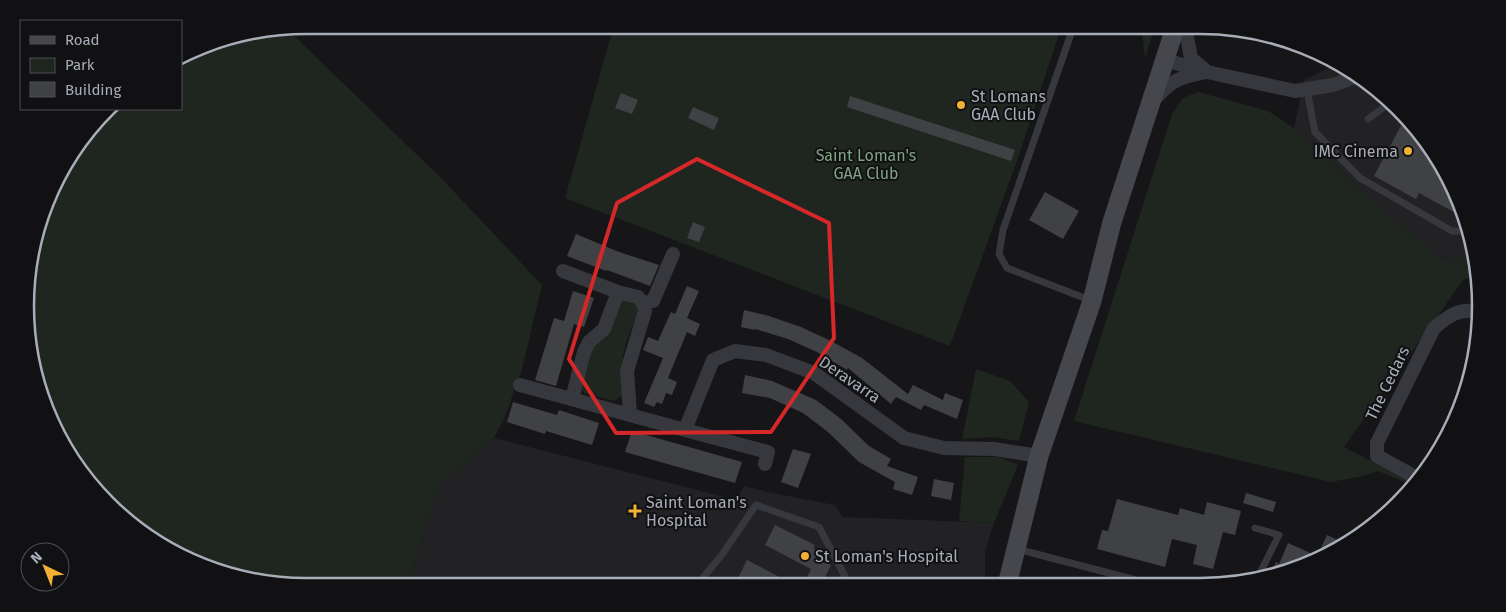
<svg xmlns="http://www.w3.org/2000/svg" width="1506" height="612" viewBox="0 0 1506 612" font-family="'Fira Sans',sans-serif">
  <style>
    .built { fill: #222225 }
    .green { fill: #1e261f }
    .building { fill: #404145 }
    .lines { fill: none; stroke-linecap: round; stroke-linejoin: round }
    .lane { stroke: #37383d; stroke-width: 7 }
    .street { stroke: #37383d; stroke-width: 14 }
    .secondary { stroke: #45474d; stroke-width: 19 }
    .marked { fill: none; stroke: #d62828; stroke-width: 4; stroke-linejoin: round }
    .poi-dot { fill: #f2b134; stroke: #111113; stroke-width: 2 }
    .labels { text-anchor: middle; stroke-width: 4; stroke-linejoin: round; paint-order: stroke }
    .poi-label { font-size: 16px; fill: #a8adb8; stroke: #111113; text-anchor: start }
    .park-label { font-size: 16px; fill: #7fa381; stroke: #111113 }
    .street-label { font-size: 16px; fill: #a8adb8; stroke: #111113 }
    .rim { fill: none; stroke: #a8adb8; stroke-width: 2.5 }
  </style>
  <rect width="100%" height="100%" fill="#161618"/>
  <path class="built" d="M1335,65L1385,95L1452,181L1470,248L1453,264L1435,253L1356,188L1294,128L1304,80Z
    M494,438L736,500L744,486L772,493L835,505L843,517L994,523L985,552V585L408,587L438,486Z"/>
  <path class="green" d="M614,25H1062L1018,158L950,346L565,198Z
    M1141,25H1155L1145,59Z
    M286,28L440,177L542,285L522,369L504,419L494,438L438,487L408,587H306L216,572L135,529L72,462L30,361L27,269L63,166L109,109H181V60L215,40Z
    M1198,92L1268,111L1294,128L1357,188L1435,253L1453,264L1470,248L1477,276L1464,279L1344,447L1415,484L1413,486L1378,471L1363,476L1331,482L1074,421L1172,114L1183,98Z
    M624,299L633,302L639,307L640,314C628,331 622,351 622,372C622,380 623,388 622,396L614,401L584,393L581,388L593,345L618,303Z
    M976,369L1010,381L1029,402L1019,441L992,437L962,439Z
    M965,457H999L1018,465L994,523L959,521Z"/>
  <path class="building" d="M621,93L638,100L632,114L615,108Z
    M850,96L1015,150L1011,161L847,107Z
    M693,107L719,118L714,130L688,118Z
    M1403,122L1408,125L1452,181L1461,216L1419,193L1416,199L1374,176Z
    M1045,192L1079,211L1063,239L1029,220Z
    M693,222L705,227L699,242L687,238Z
    M576,234L619,252L659,265L650,286L607,270L606,271L567,256Z
    M687,286L699,291L687,318L700,324L695,336L687,332L668,378L677,382L672,395L666,393L662,404L657,402L654,407L644,403L663,358L643,350L648,337L658,341L671,312L675,314Z
    M573,291L594,298L584,327L574,324L556,386L535,380L554,318L564,321Z
    M744,310L769,316L801,327L831,341L862,358L908,394L913,385L943,400L945,393L963,400L957,419L924,405L921,410L896,397L891,404L848,368L847,370L817,352L788,339L755,329V330L741,327Z
    M745,375L772,381L816,400L841,419L869,446L891,459L887,466L918,477L912,495L893,489L895,482L859,462L828,432L803,413L770,398L742,393Z
    M513,402L557,415L559,410L599,423L592,445L546,431L545,434L507,422Z
    M632,431L742,462L735,483L625,452Z
    M793,449L811,454L798,488L781,482Z
    M934,479L954,483L951,500L931,496Z
    M1246,493L1276,502L1273,512L1243,503Z
    M1117,499L1178,515L1180,508L1204,515L1207,502L1241,511L1235,535L1223,532L1213,569L1193,564L1197,545L1172,539L1165,567L1097,549L1102,530L1108,531Z
    M775,525L815,545L813,548L824,553L821,560L831,565L825,577L842,586H803L811,569L765,545Z
    M1327,535L1344,543L1308,566L1270,576L1276,562L1279,564L1288,543L1317,556Z
    M747,560L797,586H734Z"/>
  <g class="lines">
    <path class="lane" d="M1074,25L1003,230L999,254L1007,268L1092,301
      M1307,90L1315,132L1360,178L1452,231H1465
      M1368,119L1391,102
      M1255,528L1279,535L1257,579
      M1017,549L1155,585
      M696,586L721,556L756,505L819,527L850,586"/>
    <path class="street" d="M1187,25L1186,32L1191,58L1205,70
      M1163,74L1167,64L1172,62L1207,72L1295,91L1333,85L1355,77
      M1153,101C1172,79 1179,78 1206,72
      M563,271L618,292L638,297L643,303
      M520,385L685,430L768,452L765,464
      M572,399L584,352L589,342L604,329L618,292
      M630,414L627,371L645,311L643,303L653,301L673,254
      M685,430L713,360L735,351L766,355L814,373L904,438L944,448L994,449L1039,456
      M1419,479L1377,456V443L1434,328C1447,317 1460,307 1477,312"/>
    <path class="secondary" d="M1007,585L1039,456L1092,301L1112,222L1176,25"/>
  </g>
  <path class="marked" d="M697,159L829,223L834,338L771,432L616,433L569,359L617,203Z"/>
  <g class="poi-dot">
    <circle cx="961" cy="105" r="5"/>
    <circle cx="1408" cy="151" r="5"/>
    <path d="M632.5 503.5h5v5h5v5h-5v5h-5v-5h-5v-5h5z"/>
    <circle cx="805" cy="556" r="5"/>
  </g>
  <g class="labels">
    <g class="poi-label">
      <text x="971" y="102">St Lomans<tspan x="971" dy="18">GAA Club</tspan></text>
      <text x="1398" y="157" text-anchor="end">IMC Cinema</text>
      <text x="646" y="508">Saint Loman's<tspan x="646" dy="18">Hospital</tspan></text>
      <text x="815" y="562">St Loman's Hospital</text>
    </g>
    <g class="park-label">
      <text x="866" y="161">Saint Loman's<tspan x="866" dy="18">GAA Club</tspan></text>
    </g>
    <g class="street-label">
      <text transform="translate(850 379) rotate(34)" y="6">Deravarra</text>
      <text transform="translate(1387 383) rotate(-64)" y="6">The Cedars</text>
    </g>
  </g>
  <path d="M0 0H1506V612H0ZM306 34H1200A272 272 0 0 1 1472 306V306A272 272 0 0 1 1200 578H306A272 272 0 0 1 34 306V306A272 272 0 0 1 306 34Z" fill="#111113" fill-rule="evenodd"/>
  <path class="rim" d="M306 34H1200A272 272 0 0 1 1472 306V306A272 272 0 0 1 1200 578H306A272 272 0 0 1 34 306V306A272 272 0 0 1 306 34Z"/>
  <rect x="20" y="20" width="162" height="90" fill="#111113" stroke="#4d4f55"/>
  <rect x="30" y="36" width="25" height="8" fill="#45474d" stroke="#4d4f55"/>
  <text x="65" y="45" font-size="15" fill="#a8adb8">Road</text>
  <rect x="30" y="58" width="25" height="15" fill="#1e261f" stroke="#4d4f55"/>
  <text x="65" y="70" font-size="15" fill="#a8adb8">Park</text>
  <rect x="30" y="82" width="25" height="15" fill="#404145" stroke="#4d4f55"/>
  <text x="65" y="95" font-size="15" fill="#a8adb8">Building</text>
  <g transform="translate(45 567) rotate(317)"><circle r="24" fill="#111113" stroke="#4d4f55"/>
  <path d="M0-4L9 19L0 12L-9 19Z" fill="#f2b134"/>
  <text y="-8" font-size="14" font-weight="bold" text-anchor="middle" fill="#a8adb8">N</text>
  </g>
</svg>
